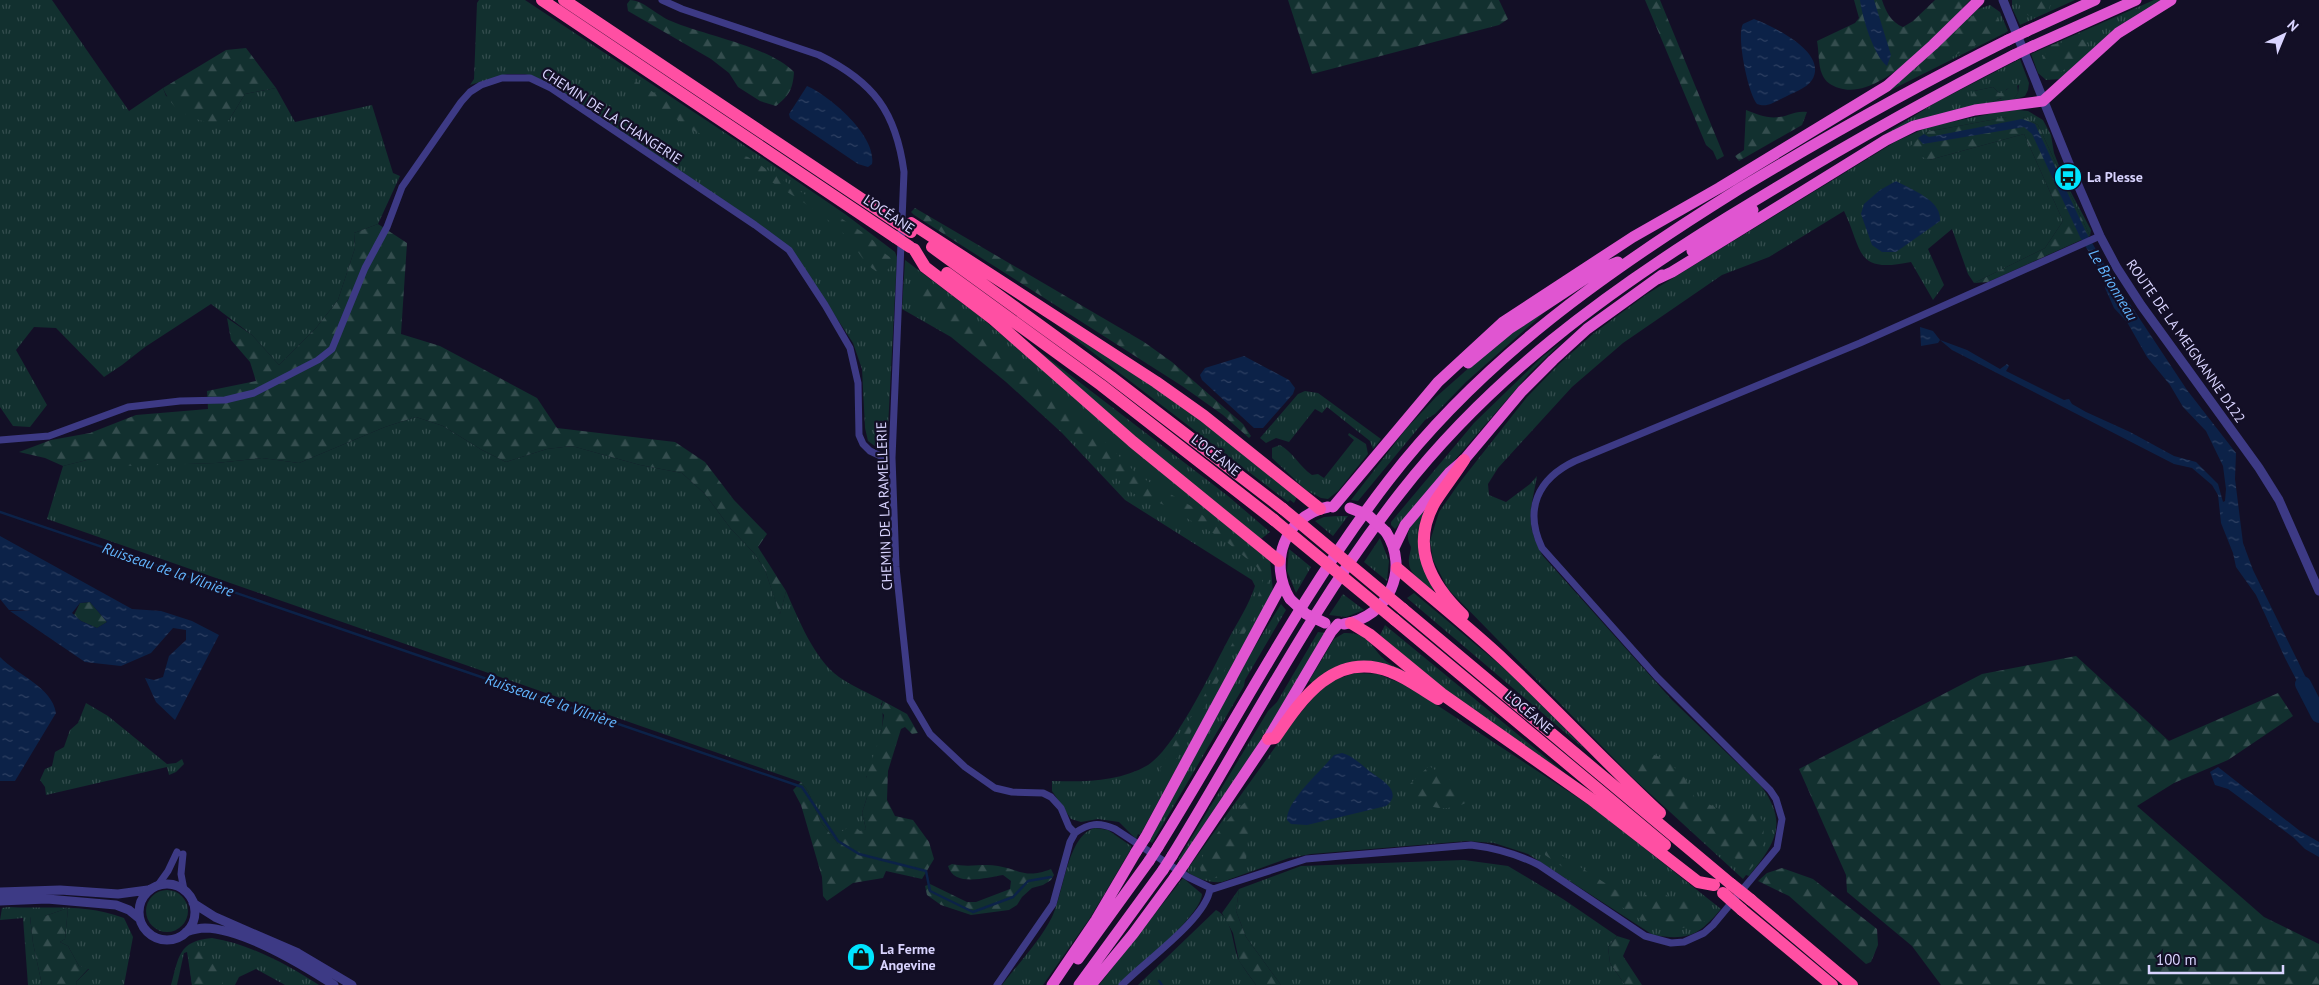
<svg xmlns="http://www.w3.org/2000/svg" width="2319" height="985" viewBox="0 0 2319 985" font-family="'PT Sans',sans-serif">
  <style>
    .grass { fill: url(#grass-tufts) }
    .forest { fill: url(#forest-firs) }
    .water { fill: url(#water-ripples); fill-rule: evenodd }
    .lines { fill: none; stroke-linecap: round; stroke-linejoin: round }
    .stream { stroke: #0c2248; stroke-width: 2.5 }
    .river { stroke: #0c2248; stroke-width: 16 }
    .minor { stroke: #3d3a85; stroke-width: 7 }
    .tertiary { stroke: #3d3a85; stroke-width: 9 }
    .trunk { stroke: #e055d1; stroke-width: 11 }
    .motorway { stroke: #ff4fa3; stroke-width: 12 }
    .trunk-bridge { stroke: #e055d1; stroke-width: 11 }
    .motorway-bridge { stroke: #ff4fa3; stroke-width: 12 }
    .labels { text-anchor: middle; stroke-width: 4.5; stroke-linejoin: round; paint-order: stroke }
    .street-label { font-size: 14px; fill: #d9d4ff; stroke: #130f26 }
    .poi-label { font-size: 14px; font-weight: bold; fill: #d9d4ff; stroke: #130f26; text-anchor: start }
    .water-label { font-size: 15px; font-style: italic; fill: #62b6ff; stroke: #130f26 }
  </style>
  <defs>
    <pattern id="grass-tufts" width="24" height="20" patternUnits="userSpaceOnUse" patternTransform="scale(1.25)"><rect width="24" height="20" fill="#12302f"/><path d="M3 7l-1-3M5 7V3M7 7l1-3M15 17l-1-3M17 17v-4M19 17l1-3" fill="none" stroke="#344d4e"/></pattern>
    <pattern id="forest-firs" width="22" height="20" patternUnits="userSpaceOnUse" patternTransform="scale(1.25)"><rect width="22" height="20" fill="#12302f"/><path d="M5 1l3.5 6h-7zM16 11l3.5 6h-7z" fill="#344d4e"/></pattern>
    <pattern id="water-ripples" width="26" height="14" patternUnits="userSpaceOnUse" patternTransform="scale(1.25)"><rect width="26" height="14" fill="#0c2248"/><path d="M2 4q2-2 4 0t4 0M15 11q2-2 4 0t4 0" fill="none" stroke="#2f4163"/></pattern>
  </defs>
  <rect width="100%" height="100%" fill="#130f26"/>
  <path class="grass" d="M0,0H52L129,111L163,88L166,96L229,120L245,94L276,88L295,122L372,105L393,173L400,176L378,224L354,233L355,248L338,300L316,328L279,365L252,335L211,304L145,347L122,365L104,377L56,328L34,327L16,350L47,405L30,427L13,426L0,407Z
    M479,0H525L763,158L845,214L895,252L897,257L887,446L880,450L868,441L865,428L862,369L853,343L792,250L744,214L552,84L525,74H507L470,85L474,79L477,3Z
    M2012,0H2075L2020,25L2012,8Z
    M2154,0H2162L2060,79L2046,80L2038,73L2031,54Z
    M1990,5L2000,12L2008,31L2005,33L1887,92L1976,10Z
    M2020,59L2029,83L2028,90L2025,96L2013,100L2018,93L2019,85L2007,89L2004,93H1999L1993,87L1974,91L1992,102L2002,98L2006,101L1885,134L1935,103Z
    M2017,110L2028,111L2043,120L2051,135L2054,153L2064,179L2091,230L2090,236L2038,125L2023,117H2007L1926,132L1929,160L2024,134L2063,221L2045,248L1974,283L1968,274L1952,229L1928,249L1944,285L1933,300L1911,262C1854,274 1863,250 1844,211L1769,257L1722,275L1623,343L1572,387L1498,468L1488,484L1489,495L1506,502L1530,484L1537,476C1531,511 1524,523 1543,556L1672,700L1761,786C1789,823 1775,844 1749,876L1746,875L1743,879L1633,778L1448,589L1433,560L1430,541L1439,512L1460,482L1527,397L1559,364L1594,333L1647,294L1895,142L1928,127L1994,113Z
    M905,260L978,315L1270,560L1273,592L1140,835L1138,834L1136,839L1119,822L1098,819L1081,822L1071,819L1052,791V781C1084,782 1119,782 1148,765C1175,748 1212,670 1228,640C1237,623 1249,605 1255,586L1252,580L1125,500L1062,433L1006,382L951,337L902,309Z
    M1545,312L1466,382L1435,414L1425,420L1358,501L1351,500L1406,429L1436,397L1497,343Z
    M1054,320L1190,411L1297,497L1294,503L1290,500L1288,502L1053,322Z
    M1562,342L1529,374L1395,529L1391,525V522L1474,423L1542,357Z
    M1031,345L1228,496L1270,532L1261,539L1119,425Z
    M1305,391L1318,393L1381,439L1373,449L1370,441L1327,407L1322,413L1315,409L1289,442L1276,438L1266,443L1260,438L1298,394Z
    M416,417L443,426L482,450L506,462L547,449L572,446L640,465L682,473L705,494L731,529L754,553L765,570L780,614L786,591C798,618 814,659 839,677C852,686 869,693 883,701L881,704C887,727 876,751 869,773L866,777L867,797L862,813L866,829L838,844L820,821L808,791L801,782L47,519L63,466L91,459L179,464L216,463L262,458L299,463L385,427Z
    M1349,433L1366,444L1368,454L1338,491L1328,499L1321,498L1306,490L1272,458V448L1280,445C1293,452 1299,466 1312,475L1318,474L1324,478L1354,440L1348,435Z
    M1424,511L1426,512L1420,556L1423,569L1434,589L1432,590C1424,583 1409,574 1409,563C1408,557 1411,552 1411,547C1402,531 1414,522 1424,511Z
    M1337,516H1348L1333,536L1315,521L1324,517Z
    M1380,538L1389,561L1387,581L1364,562Z
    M1289,549L1311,567L1296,593L1287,571Z
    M1414,593L1511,674L1588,752L1407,598Z
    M1343,594L1364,610L1346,617L1329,615Z
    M1281,604L1286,610L1245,680L1244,686L1152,843L1148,840L1251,653Z
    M1385,625L1567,775L1444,690L1380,635Z
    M1318,632L1325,633L1283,708L1182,862L1178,860L1268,711L1277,702Z
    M1344,633C1370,632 1370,647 1386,661C1392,666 1401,668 1407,673L1378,664L1312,683L1309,681L1334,639Z
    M1355,673L1378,674L1405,685L1443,709L1595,809L1721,909C1699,935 1689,941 1653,935L1528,854L1494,843L1467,841L1311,854L1289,858L1222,882C1208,883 1199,879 1187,872L1189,867L1294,721L1316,694L1334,680Z
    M86,703L108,716L167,764L176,763L182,759L184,764L176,772L169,775L167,767L46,795L45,787L40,780L45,769L52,766L55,752L64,747L70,730L78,723Z
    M1095,828L1108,830L1131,846V849L1090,918L1043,985H1002C1018,964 1040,941 1052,917C1064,893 1067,835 1095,828Z
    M1464,860L1508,866L1563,899L1617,936L1608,947L1610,963L1625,985H1281L1246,937L1236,911L1239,889L1301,866Z
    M1183,878L1202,894C1201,916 1137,967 1119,985H1099Z
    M146 911a21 21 0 1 1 42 0a21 21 0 1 1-42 0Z
    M8,907C48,909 86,903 124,918L133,937L124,985H77L76,982L89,969L79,966L68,946L60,942L65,939L68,908L45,916L30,917L33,943L42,985H28L23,918L0,920L2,908Z
    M1216,910C1235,920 1231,946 1240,962C1245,970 1251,978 1256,985H1138Z
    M212,938C250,944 288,965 319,985H285L256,969L239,977L235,985H192L187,952L184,953L177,985H171C179,957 178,941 212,938Z"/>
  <path class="forest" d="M630,0C643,0 658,16 671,21C706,36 768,46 794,72C793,89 789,96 776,106L760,101L738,87L729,73L711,59L628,11L627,4Z
    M1288,0H1499L1508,19L1499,25L1312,74Z
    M1645,0H1660L1724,156L1717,160L1713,151L1706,145Z
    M1854,0H1882C1886,12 1891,22 1903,27L1913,21L1935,0H1970C1944,28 1881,102 1839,88C1832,86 1825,82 1822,74C1818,65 1819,51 1817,41L1855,23L1859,18Z
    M2018,0H2059L2057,2L2051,1L2049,10L2029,16L2021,8Z
    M1981,10L1993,11L2004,32L1965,50L1916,76L1915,71L1921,62L1970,18Z
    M2077,39L2085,40L2088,45L2087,53C2076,63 2063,75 2047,73L2040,63L2051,45Z
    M246,48L276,88L245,94L229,120L217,126C192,117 174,115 163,88L226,50Z
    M601,64H606L616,69L701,122L706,131L704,135L694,131L602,69L599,66Z
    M2017,83L2018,93L2013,100L2006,101L2001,98L1988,104L1974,100L1971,96L1974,91L1993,87L1999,93H2003L2013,84Z
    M1746,110C1756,114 1768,119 1779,117C1791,116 1792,111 1807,112L1802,125L1739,161L1735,156L1744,150Z
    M2007,117H2023L2038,125L2090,236L1988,282L1974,283L2045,248L2063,221L2024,134L1929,160L1916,154L1909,147L1926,132Z
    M740,155L748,157L868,236L877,244L880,250L894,260L892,265L883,274C865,269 858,249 846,236C821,210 772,183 741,163L737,158Z
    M915,208L1144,342L1172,362L1243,424L1251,436L1249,438L1223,415L1182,386L914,215L911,212Z
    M378,224L407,243L401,334L440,346L537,398L557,428L675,442L705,462L734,500L767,534L758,547L786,591L780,615L765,570L754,553L731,529L705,494L682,473L640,465L572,446L547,449L506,462L482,450L443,426L416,417L385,427L299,463L262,458L216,463L131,466L91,459L63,466L45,458L19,452L51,440L90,433L136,415L208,409L207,391L256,381L250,362L231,340L227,318L252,335L279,365L316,328L338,300L355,248L354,233Z
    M919,287L931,288L1048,385L1139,476L1191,506L1259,561L1268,579L1266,594L1167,776L1162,775L1160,769L1181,731L1197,709L1258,596L1263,580L1257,567L1223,539L1162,504L1132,493L1051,413L913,300Z
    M90,602L107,622L97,628L81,621L74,615L80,603Z
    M2076,656L2169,741L2278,693L2293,716L2228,760L2174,783L2137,806L2264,917L2319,944V985H1941L1912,946L1847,892L1846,875L1799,769L1982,674Z
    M883,701L907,714L918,733L912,734L905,727L901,729L888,771L887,800L895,816L913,820L929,842L934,859L922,879L886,871L883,878L853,883L827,901L823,896L822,877L801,805L793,790L801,782L808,791L820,821L838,844L839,833L853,825L860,831L866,829L862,813L867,797L863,787L881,733L884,715L880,710Z
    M1651,754L1663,758L1675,768L1685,778L1695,798L1737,817L1742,812L1753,811L1763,821C1765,839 1762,856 1750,870L1706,836L1635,771L1638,757Z
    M1429,766L1472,794L1473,799C1451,813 1418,813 1410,784Z
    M1247,801L1251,806L1246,861C1239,871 1202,891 1200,867C1199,852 1235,809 1247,801Z
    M1545,850L1558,853L1630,899C1640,901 1643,899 1649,890L1658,888C1664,892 1672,902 1680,901C1686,901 1690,898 1696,899L1706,908L1710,916L1705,921L1695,925L1683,928L1641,920L1545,855Z
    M952,864C970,868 983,863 998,866C1021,870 1026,879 1051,869L1054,875L1051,880L1043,885L1032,888L1022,897L1017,905L1009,910L971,915L941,905L927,895L925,886L930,884L967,902H976L1010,889L1011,881L1003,875C988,877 954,888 948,866Z
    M1782,868L1813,879L1877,929L1878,945L1871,962L1866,964L1789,896L1758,881L1767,873Z
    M1239,889L1236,911L1246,937L1281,985H1256L1239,961L1233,933L1222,913Z
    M68,908L65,939L60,942L68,946L79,966L89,968L76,982L77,985H42L33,943L30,916H45Z
    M1617,936L1630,940L1623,956L1642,985H1625L1610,963L1608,947Z
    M195,946H206L211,952L212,960L220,962L223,985H192L188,952Z"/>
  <path class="water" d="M1860,0H1874L1891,55L1887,66C1874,56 1862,17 1860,0Z
    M1754,19C1772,26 1829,52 1812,80C1806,89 1792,93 1783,98C1774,102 1767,108 1757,104C1748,94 1736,35 1743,24Z
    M807,86C830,96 877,136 872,164L868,167L858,164L790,118L789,114Z
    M2022,119L2035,124L2086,232L2108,271L2187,390L2236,453L2235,479L2243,543L2253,570L2310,686L2316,700L2309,704L2285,658L2256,595L2236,567L2233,553L2221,523L2218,495L2212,485L2192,468L2174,464L1952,350L1940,340L1938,343L1921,346L1920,327L1933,331L1940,340L1967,350L2000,369L2007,364L2009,366L2006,371L2064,400L2069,399L2072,404L2086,412L2130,432L2174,456L2196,462L2218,484L2223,502L2225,501L2226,489L2223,466L2206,431L2183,407L2170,385L2147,357L2127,322L2114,308L2105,288L2106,281L2080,237L2032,134L2024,127L1923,144L1918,138L1924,134L1929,137Z
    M1896,181C1912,190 1942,200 1940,221L1896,252H1882L1872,245L1861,214L1864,204L1880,190Z
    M1244,356L1289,380L1295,388L1293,394L1263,428H1254L1202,380L1200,375L1205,368Z
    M0,536L132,609L161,611L192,621L219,635L175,720L156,702L145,678L154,680L163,677L169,656L186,640V630L173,628L151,653L121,666L85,662L10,611H32L9,610L0,599ZM90,602L107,622L97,628L81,621L72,613L80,603Z
    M0,657C17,675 52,687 56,713L15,781H0Z
    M1342,753C1355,757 1361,765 1372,773C1384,781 1403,793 1386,806L1307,825L1291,824L1287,820C1286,801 1321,771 1334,755Z
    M2218,767L2300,831L2319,842V857L2305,849L2294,838L2228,789L2215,785L2210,772Z"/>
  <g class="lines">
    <path class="stream" d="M0,512L802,787L838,841L859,854L926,871L930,891L973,912L1013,897L1028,881L1051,877
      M1159,981L1162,985"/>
    <path class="river" d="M2303,684L2319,715"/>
    <path class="minor" d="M662,0L682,9L819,55C874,82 896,112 904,172L892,458L896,567L910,700L930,734L965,767L995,788L1012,792L1043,793L1051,797L1061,808L1069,827L1075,833
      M0,440L49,436L128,407L180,401L225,400L254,393L318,360L332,349L365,268L387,227L402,187L461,102L470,92L481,85L502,78H530L551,88L755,225L789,250L825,305L850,348L858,383L859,435L863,444L870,451L885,458H892
      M1075,833C1089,823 1099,822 1115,829L1188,877L1213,889L1306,859L1471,845C1496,848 1517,854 1539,865L1645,936L1671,943L1684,942L1704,933L1713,925L1777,848L1782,819L1776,799L1770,790L1657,677L1542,548C1524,510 1537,479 1575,461L1860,343L2100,236
      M183,854L181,874L184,890
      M158,885L168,871L177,852
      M997,985L1053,904L1070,842L1075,833
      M1122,985C1144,962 1206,919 1210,889"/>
    <path class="tertiary" d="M2003,0L2072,171L2100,236L2117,268L2141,305L2259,468L2279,500L2319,591
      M139 912a28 28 0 1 1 56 0a28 28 0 1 1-56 0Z
      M0,892L60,890L118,894L148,890
      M0,901L47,899L116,905L129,910L140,919
      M193,903L215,917L298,953L352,985
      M186,932C192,930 199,928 205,928C243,929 303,965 334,985"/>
    <path class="trunk" d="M2027,31L2095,0
      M2033,46L2136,0
      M1692,251L1753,210
      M1657,279L1672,272L1886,140L1914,126L1975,110L2043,101L2118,33L2171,0
      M1468,363L1509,329L1600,269L1618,262
      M1333,507L1438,382L1503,322L1633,237L1719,188L1887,86L1933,45L1979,0
      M1394,548L1405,525L1449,473L1464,460L1522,391L1553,360L1587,329L1662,275
      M1290,599C1268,563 1284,516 1328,507
      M1344,624C1389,617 1410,569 1386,532
      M1145,838L1282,584
      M1158,847C1235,724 1300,595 1389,480C1484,357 1609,270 1739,189C1827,136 1916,86 2008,40
      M1172,856C1247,734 1312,605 1401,492C1491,377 1605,293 1728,217C1822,159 1916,105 2014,55
      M1184,864L1268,739L1331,632L1338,624
      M1078,959L1149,861
      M1052,985L1096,920L1136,852
      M1079,985L1163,870
      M1091,985L1133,934L1175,877"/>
    <path class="motorway" d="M542,0L895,237
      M564,0L896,222
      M911,223L1156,382L1204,416L1320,509
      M932,247L1111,377L1283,509
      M914,249L925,267L993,319L1133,442L1279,561
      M947,273L1101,385L1274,520
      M1397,568C1433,599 1471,629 1506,662C1558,711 1607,764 1660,813
      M1403,609L1731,884
      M1463,615C1430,583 1410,546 1435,502C1444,488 1455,474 1464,460
      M1395,620L1665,845
      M1351,623L1369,634L1442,694L1591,799L1698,882L1714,885
      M1268,739L1275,738C1302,698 1335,650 1391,672C1408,678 1422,690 1438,699
      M1751,900L1852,985
      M1742,910L1832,985"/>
    <path class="trunk-bridge" d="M2008,40L2027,31
      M2014,55L2033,46
      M1350,508L1368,515L1386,532
      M1290,599L1306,614L1325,623
      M1136,852L1145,838
      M1149,861L1158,847
      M1163,870L1172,856
      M1175,877L1184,864"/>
    <path class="motorway-bridge" d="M896,222L911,232
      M895,237L910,247
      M1283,509L1403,609
      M1274,520L1395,620
      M1731,884L1751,900
      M1723,893L1742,910"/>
  </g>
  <defs>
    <symbol id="bus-disc" viewBox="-11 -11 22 22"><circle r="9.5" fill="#00e5ff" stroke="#130f26"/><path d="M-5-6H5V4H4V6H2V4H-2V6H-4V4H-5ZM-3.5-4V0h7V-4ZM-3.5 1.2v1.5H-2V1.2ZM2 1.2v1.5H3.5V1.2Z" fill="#111"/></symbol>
    <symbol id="shop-disc" viewBox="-11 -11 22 22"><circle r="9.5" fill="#00e5ff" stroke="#130f26"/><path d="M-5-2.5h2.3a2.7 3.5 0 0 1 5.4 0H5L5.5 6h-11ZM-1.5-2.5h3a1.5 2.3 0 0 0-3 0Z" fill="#111"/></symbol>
  </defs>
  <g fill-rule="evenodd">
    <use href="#bus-disc" x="2052" y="161" width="32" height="32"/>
    <use href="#shop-disc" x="845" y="941" width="32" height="32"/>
  </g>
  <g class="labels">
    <g class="street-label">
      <text transform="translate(612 116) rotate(33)" y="5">CHEMIN DE LA CHANGERIE</text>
      <text transform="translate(889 214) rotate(34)" y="5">L’OCÉANE</text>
      <text transform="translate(2186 341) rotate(55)" y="5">ROUTE DE LA MEIGNANNE D122</text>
      <text transform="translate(1216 455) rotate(38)" y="5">L’OCÉANE</text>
      <text transform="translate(884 506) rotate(-92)" y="5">CHEMIN DE LA RAMELLERIE</text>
      <text transform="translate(1529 712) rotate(40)" y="5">L’OCÉANE</text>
    </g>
    <g class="poi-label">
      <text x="2087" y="182">La Plesse</text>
      <text x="880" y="954">La Ferme<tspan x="880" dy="16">Angevine</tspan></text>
    </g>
    <g class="water-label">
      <text transform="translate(2113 285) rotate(59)" y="5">Le Brionneau</text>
      <text transform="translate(168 570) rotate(19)" y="5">Ruisseau de la Vilnière</text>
      <text transform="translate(551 701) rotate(19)" y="5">Ruisseau de la Vilnière</text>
    </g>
  </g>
  <g transform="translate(2284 35) rotate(44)" stroke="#130f26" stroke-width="4" paint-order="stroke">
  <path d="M0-4L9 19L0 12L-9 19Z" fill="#d9d4ff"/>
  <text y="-8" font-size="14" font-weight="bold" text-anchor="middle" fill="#d9d4ff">N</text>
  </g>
  <path d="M2149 965v8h134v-8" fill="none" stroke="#d9d4ff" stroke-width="2.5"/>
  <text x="2156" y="965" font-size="15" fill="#d9d4ff" stroke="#130f26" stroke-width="4" paint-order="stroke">100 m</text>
</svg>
